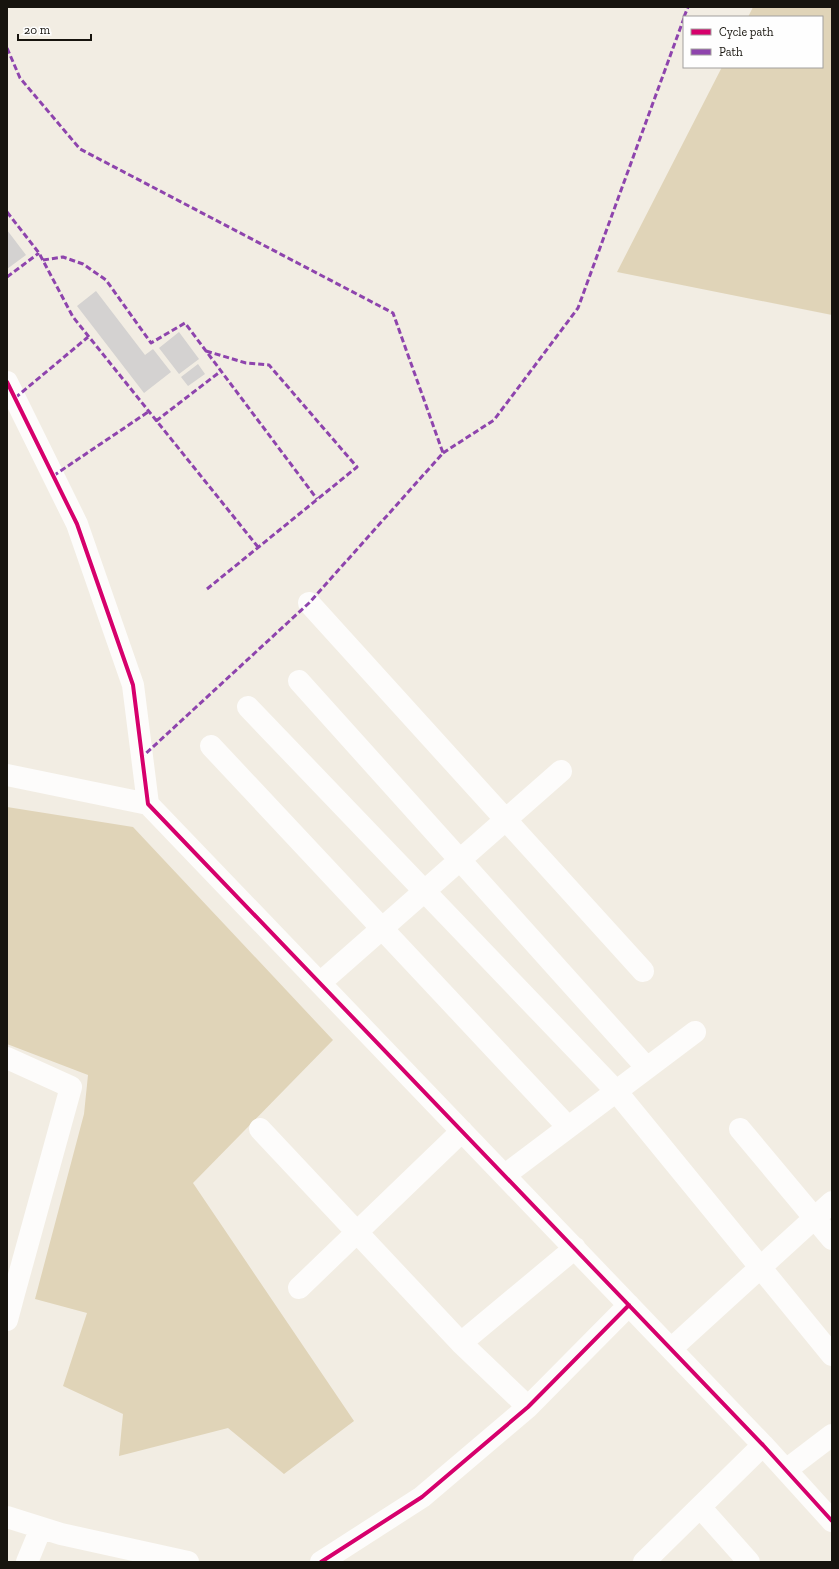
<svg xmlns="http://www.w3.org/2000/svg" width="839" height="1569" viewBox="0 0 839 1569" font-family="'Zilla Slab',serif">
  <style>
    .green { fill: #e0d4b8 }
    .building { fill: #d4d2d1 }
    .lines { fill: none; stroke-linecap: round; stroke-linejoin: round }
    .minor { stroke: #fdfcfb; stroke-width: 22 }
    .quiet { stroke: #8e44ad; stroke-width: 3; stroke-dasharray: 6 3; stroke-linecap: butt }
    .cycleway-casing { stroke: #fefefe; stroke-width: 6 }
    .cycleway { stroke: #d6006c; stroke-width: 4 }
  </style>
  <rect width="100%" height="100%" fill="#f2ede3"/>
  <path class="green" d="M753,7H832V315L617,272L722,67H822V17H748Z
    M7,807L133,827L333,1040L193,1183L354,1421L284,1474L228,1428L119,1456L123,1414L63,1386L87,1313L35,1299L84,1114L88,1075L7,1044Z"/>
  <path class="building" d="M7,230L26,255L7,269Z
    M96,291L145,355L153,349L171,372L144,393L77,306Z
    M179,332L199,359L179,374L159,348Z
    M198,364L205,374L188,386L181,377Z"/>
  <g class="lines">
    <path class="minor" d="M7,382L77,524L133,685L148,804L763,1445L832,1521
      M309,603L643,971
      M299,681L647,1068
      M248,707L616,1091L832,1355
      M211,746L568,1127
      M7,775L148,804
      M320,983L561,771
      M7,1058L71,1087L15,1290
      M260,1129L461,1343L528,1407
      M740,1129L832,1239
      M505,1175L695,1032
      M7,1287L15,1290L7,1320
      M299,1288L462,1131
      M461,1343L575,1248
      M671,1349L832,1202
      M786,1470L832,1435
      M700,1507L749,1562
      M7,1517L61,1534L188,1562
      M27,1562L41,1528
      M321,1562L422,1497L528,1407L629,1305
      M644,1562L763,1445"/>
    <path class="quiet" d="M684,17L688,7
      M7,48L20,78L80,149L393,313L443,453L309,603L142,757
      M7,212L39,253L73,317L258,547
      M43,260L63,257L83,264L106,280L151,343L185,323L317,499
      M7,277L39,253
      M206,351L246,363L269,365L357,467L207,589
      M15,398L88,337
      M156,421L221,371
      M443,453L494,420L578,308L684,18
      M53,476L148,412"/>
    <defs>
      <path id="cycleway" d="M7,382L77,524L133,685L148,804L763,1445L832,1521
        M321,1562L422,1497L528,1407L629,1305"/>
    </defs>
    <use href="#cycleway" class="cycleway-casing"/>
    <use href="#cycleway" class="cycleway"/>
  </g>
  <rect width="839" height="1569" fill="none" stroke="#17140e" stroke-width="16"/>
  <rect x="683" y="16" width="140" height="52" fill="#fefefe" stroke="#a2a09e"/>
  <rect x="691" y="29" width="20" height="6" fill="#d6006c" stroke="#a2a09e"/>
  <text x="719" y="36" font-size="12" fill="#17140e">Cycle path</text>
  <rect x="691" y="49" width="20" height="6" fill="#8e44ad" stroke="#a2a09e"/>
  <text x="719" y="56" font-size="12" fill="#17140e">Path</text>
  <path d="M18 34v6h73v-6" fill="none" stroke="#17140e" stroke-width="2"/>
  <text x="24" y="34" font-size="12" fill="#17140e" stroke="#fefefe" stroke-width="3" paint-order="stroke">20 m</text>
</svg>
